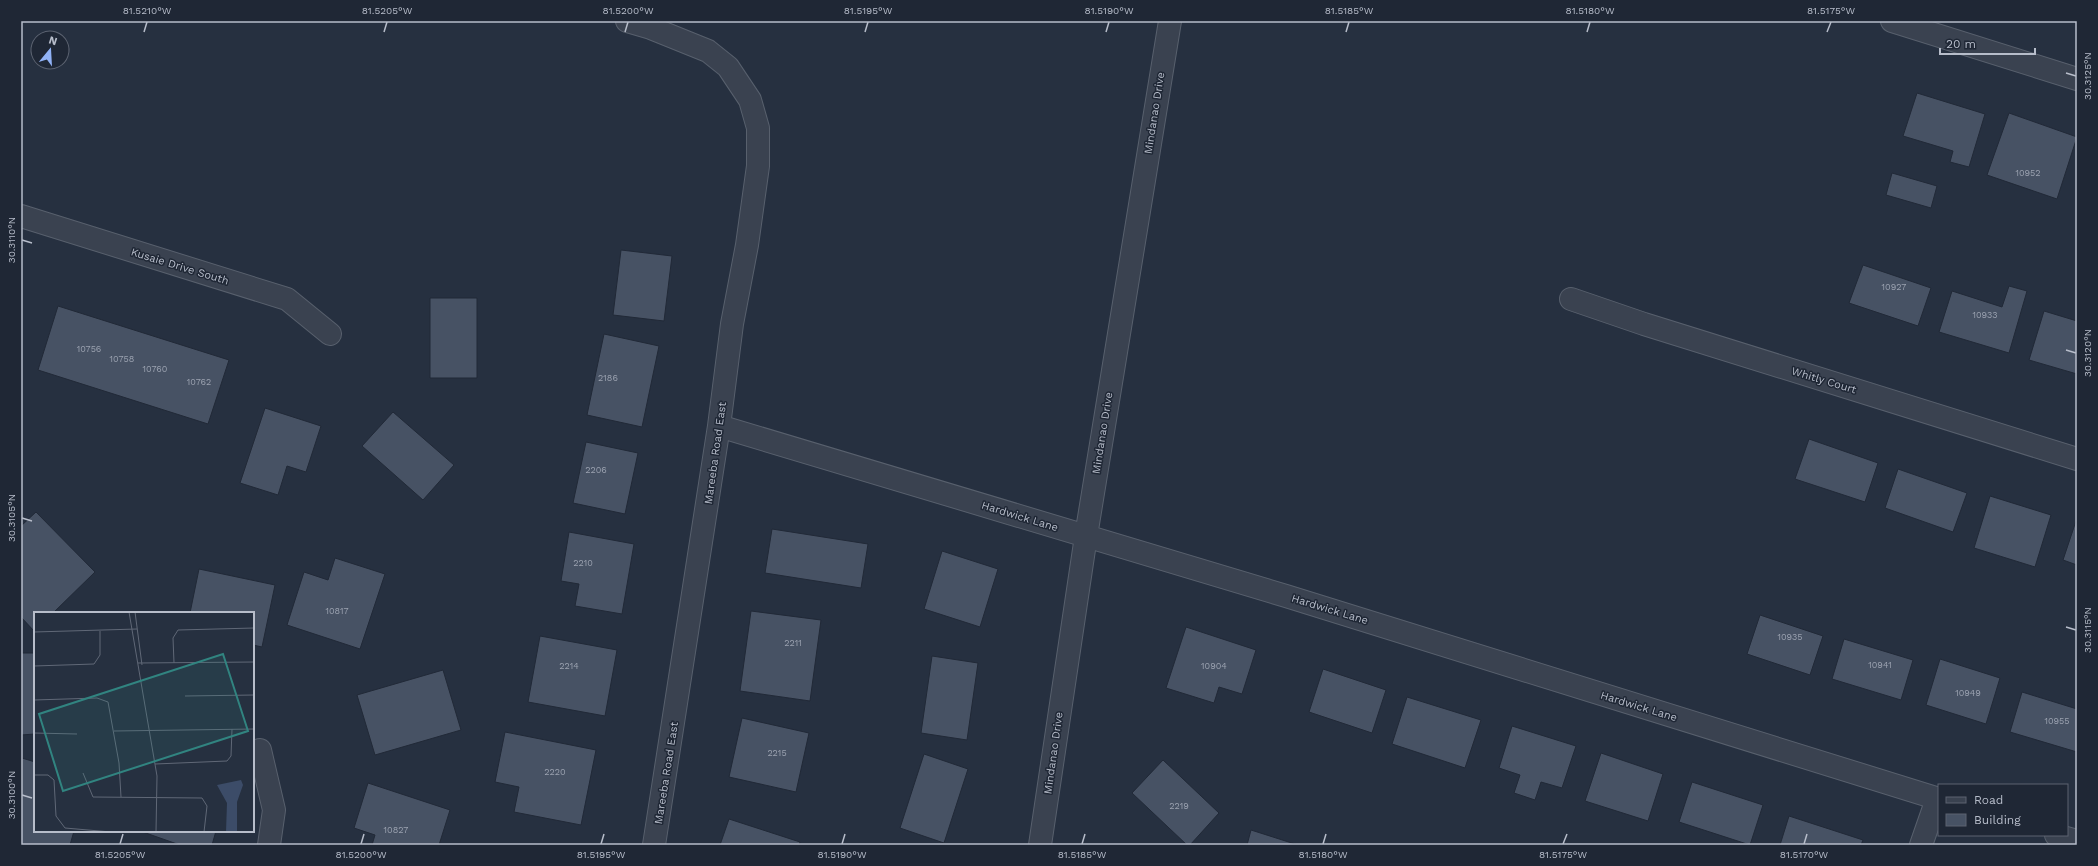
<svg xmlns="http://www.w3.org/2000/svg" width="2098" height="866" viewBox="0 0 2098 866" font-family="'Work Sans',sans-serif">
  <style>
    .building { fill: #475264; stroke: #212937 }
    .lines { fill: none; stroke-linecap: round; stroke-linejoin: round }
    .minor-casing { stroke: #58606d; stroke-width: 24 }
    .minor { stroke: #3a4250; stroke-width: 22 }
    .ticks { fill: none; stroke: #b7bdca; stroke-width: 1.5 }
    .labels { text-anchor: middle; stroke-width: 3; stroke-linejoin: round; paint-order: stroke }
    .number-label { font-size: 9px; fill: #9ba2b0 }
    .street-label { font-size: 11px; fill: #b7bdca; stroke: #1f2735 }
    .inset-road { fill: none; stroke: #606877; stroke-width: 1 }
    .view { fill: #318480; fill-opacity: 0.15; stroke: #318480; stroke-width: 2 }
    .inset-edge { fill: none; stroke: #b7bdca; stroke-width: 2 }
    .neatline { fill: none; stroke: #b7bdca; stroke-width: 1.5 }
    .ticks-label { font-size: 10px; text-anchor: middle; fill: #b7bdca }
  </style>
  <rect width="100%" height="100%" fill="#263040"/>
  <path class="building" d="M1917,93L1985,114L1969,167L1950,162L1953,151L1903,136Z
    M2009,113L2077,137L2057,199L1987,175Z
    M1892,173L1937,186L1931,208L1886,195Z
    M621,250L672,256L664,321L613,315Z
    M1863,265L1931,288L1918,326L1849,303Z
    M2009,286L2027,291L2009,353L1939,332L1952,291L2002,307Z
    M430,298H477V378H430Z
    M58,306L229,360L208,424L38,370Z
    M2044,311L2077,321V374L2029,360Z
    M604,334L659,346L642,427L587,415Z
    M265,408L321,426L306,472L287,466L278,495L240,483Z
    M393,412L454,465L423,500L362,446Z
    M1809,439L1878,463L1865,502L1795,479Z
    M586,442L638,453L625,514L573,503Z
    M1898,469L1967,493L1953,532L1885,508Z
    M1990,496L2051,515L2035,567L1974,548Z
    M36,512L95,572L53,613H35L34,631L21,617V526Z
    M2076,521H2077V565L2063,560Z
    M772,529L868,544L861,588L765,573Z
    M569,532L634,544L622,614L575,606L579,584L561,581Z
    M942,551L998,569L980,627L924,609Z
    M335,558L385,574L360,649L287,625L304,572L328,580Z
    M199,569L275,585L262,647L253,645V613H190Z
    M751,611L821,620L810,701L740,691Z
    M1760,615L1823,636L1810,675L1747,654Z
    M1186,627L1256,650L1242,694L1219,687L1214,703L1166,688Z
    M540,636L617,650L605,716L528,702Z
    M1844,639L1913,660L1901,700L1832,679Z
    M21,653H35V734L21,735Z
    M932,656L978,663L967,740L921,733Z
    M1940,659L2000,678L1986,724L1926,705Z
    M1323,669L1386,690L1372,733L1309,712Z
    M443,670L461,730L375,755L357,695Z
    M2022,692L2077,709V752L2010,732Z
    M1407,697L1481,720L1465,768L1392,744Z
    M742,718L809,733L796,792L729,777Z
    M1512,726L1576,746L1562,788L1541,782L1535,800L1514,793L1520,775L1499,768Z
    M505,732L596,750L581,825L514,812L519,787L495,782Z
    M1601,753L1663,774L1648,821L1585,801Z
    M924,754L968,769L944,843L900,828Z
    M22,758L35,762V831H74L70,845H21Z
    M1163,760L1219,813L1190,845H1187L1132,793Z
    M1692,782L1763,805L1750,845L1679,822Z
    M368,783L450,810L439,845H372L375,835L354,828Z
    M1789,816L1863,840L1861,845H1780Z
    M729,819L800,842L799,845H720Z
    M1251,830L1298,845H1247Z
    M140,831H216L212,845H180Z"/>
  <g class="lines">
    <defs>
      <path id="minor" d="M627,21L651,28L708,51L728,67L750,100L758,128V166L747,245L732,324L719,426L654,845
        M1892,21L2077,79
        M21,216L287,299L330,334
        M1571,299L1644,324L2077,459
        M719,426L1286,596L1939,799
        M260,750L274,810L269,845
        M2056,835L2077,841
        M1040,845L1086,536L1170,21
        M1921,845L1937,799"/>
    </defs>
    <use href="#minor" class="minor-casing"/>
    <use href="#minor" class="minor"/>
  </g>
  <path class="ticks" d="M144,32L147,22M384,32L387,22M625,32L628,22M865,32L868,22M1106,32L1109,22M1346,32L1349,22M1587,32L1590,22M1827,32L1831,22M2066,73L2076,76M22,240L32,243M2066,350L2076,353M22,518L32,521M2066,627L2076,630M22,795L32,798M120,844L123,834M361,844L364,834M601,844L604,834M842,844L845,834M1082,844L1085,834M1323,844L1326,834M1563,844L1567,834M1804,844L1807,834"/>
  <g class="labels">
    <g class="number-label">
      <text x="2028" y="176">10952</text>
      <text x="1894" y="290">10927</text>
      <text x="1985" y="318">10933</text>
      <text x="89" y="352">10756</text>
      <text x="122" y="362">10758</text>
      <text x="155" y="372">10760</text>
      <text x="608" y="381">2186</text>
      <text x="199" y="385">10762</text>
      <text x="596" y="473">2206</text>
      <text x="583" y="566">2210</text>
      <text x="337" y="614">10817</text>
      <text x="1790" y="640">10935</text>
      <text x="793" y="646">2211</text>
      <text x="1880" y="668">10941</text>
      <text x="569" y="669">2214</text>
      <text x="1214" y="669">10904</text>
      <text x="1968" y="696">10949</text>
      <text x="2057" y="724">10955</text>
      <text x="777" y="756">2215</text>
      <text x="555" y="775">2220</text>
      <text x="1179" y="809">2219</text>
      <text x="396" y="833">10827</text>
    </g>
    <g class="street-label">
      <text transform="translate(1154 113) rotate(-81)" y="4">Mindanao Drive</text>
      <text transform="translate(180 266) rotate(17)" y="4">Kusaie Drive South</text>
      <text transform="translate(1824 380) rotate(17)" y="4">Whitly Court</text>
      <text transform="translate(1102 433) rotate(-81)" y="4">Mindanao Drive</text>
      <text transform="translate(715 453) rotate(-82)" y="4">Mareeba Road East</text>
      <text transform="translate(1020 516) rotate(17)" y="4">Hardwick Lane</text>
      <text transform="translate(1330 609) rotate(17)" y="4">Hardwick Lane</text>
      <text transform="translate(1639 706) rotate(17)" y="4">Hardwick Lane</text>
      <text transform="translate(1053 753) rotate(-82)" y="4">Mindanao Drive</text>
      <text transform="translate(666 773) rotate(-81)" y="4">Mareeba Road East</text>
    </g>
  </g>
  <g transform="translate(34 612)">
    <rect width="220" height="220" fill="#263040"/>
    <path d="M207,168L209,173L203,190V220H192L193,191L183,173Z" fill="#3c4c68"/>
    <path class="inset-road" d="M95,0L123,164L122,220M101,0L108,53M0,20L103,17M104,51L220,50M140,51L139,26L144,18L220,16M0,54L60,52L66,43V19M151,84L220,83M0,88L63,86L74,90L85,151L87,185M80,119L220,117M0,121L43,122M121,152L193,149L197,144L198,117M49,161L59,185L168,186L173,194L170,220M0,163H14L20,168L22,204L31,216L77,220"/>
    <path class="view" d="M189,42L214,119L29,179L5,102Z"/>
    <rect width="220" height="220" class="inset-edge"/>
  </g>
  <rect width="2098" height="866" fill="none" stroke="#1f2735" stroke-width="44"/>
  <rect x="1938" y="784" width="130" height="52" fill="#1f2735" stroke="#5c6371"/>
  <rect x="1946" y="797" width="20" height="6" fill="#3a4250" stroke="#5c6371"/>
  <text x="1974" y="804" font-size="12" fill="#b7bdca">Road</text>
  <rect x="1946" y="814" width="20" height="12" fill="#475264" stroke="#5c6371"/>
  <text x="1974" y="824" font-size="12" fill="#b7bdca">Building</text>
  <g transform="translate(50 50) rotate(18)"><circle r="19" fill="#1f2735" stroke="#5c6371"/>
  <path d="M0-3L7 15L0 10L-7 15Z" fill="#91b2f6"/>
  <text y="-6" font-size="11" font-weight="bold" text-anchor="middle" fill="#b7bdca">N</text>
  </g>
  <path d="M1940 48v6h95v-6" fill="none" stroke="#b7bdca" stroke-width="2"/>
  <text x="1946" y="48" font-size="12" fill="#b7bdca" stroke="#1f2735" stroke-width="3" paint-order="stroke">20 m</text>
  <rect x="22" y="22" width="2054" height="822" class="neatline"/>
  <g class="ticks-label">
    <text x="147" y="14">81.5210°W</text>
    <text x="387" y="14">81.5205°W</text>
    <text x="628" y="14">81.5200°W</text>
    <text x="868" y="14">81.5195°W</text>
    <text x="1109" y="14">81.5190°W</text>
    <text x="1349" y="14">81.5185°W</text>
    <text x="1590" y="14">81.5180°W</text>
    <text x="1831" y="14">81.5175°W</text>
    <text transform="translate(2087 76) rotate(-90)" y="4">30.3125°N</text>
    <text transform="translate(11 240) rotate(-90)" y="4">30.3110°N</text>
    <text transform="translate(2087 353) rotate(-90)" y="4">30.3120°N</text>
    <text transform="translate(11 518) rotate(-90)" y="4">30.3105°N</text>
    <text transform="translate(2087 630) rotate(-90)" y="4">30.3115°N</text>
    <text transform="translate(11 795) rotate(-90)" y="4">30.3100°N</text>
    <text x="120" y="858">81.5205°W</text>
    <text x="361" y="858">81.5200°W</text>
    <text x="601" y="858">81.5195°W</text>
    <text x="842" y="858">81.5190°W</text>
    <text x="1082" y="858">81.5185°W</text>
    <text x="1323" y="858">81.5180°W</text>
    <text x="1563" y="858">81.5175°W</text>
    <text x="1804" y="858">81.5170°W</text>
  </g>
</svg>
